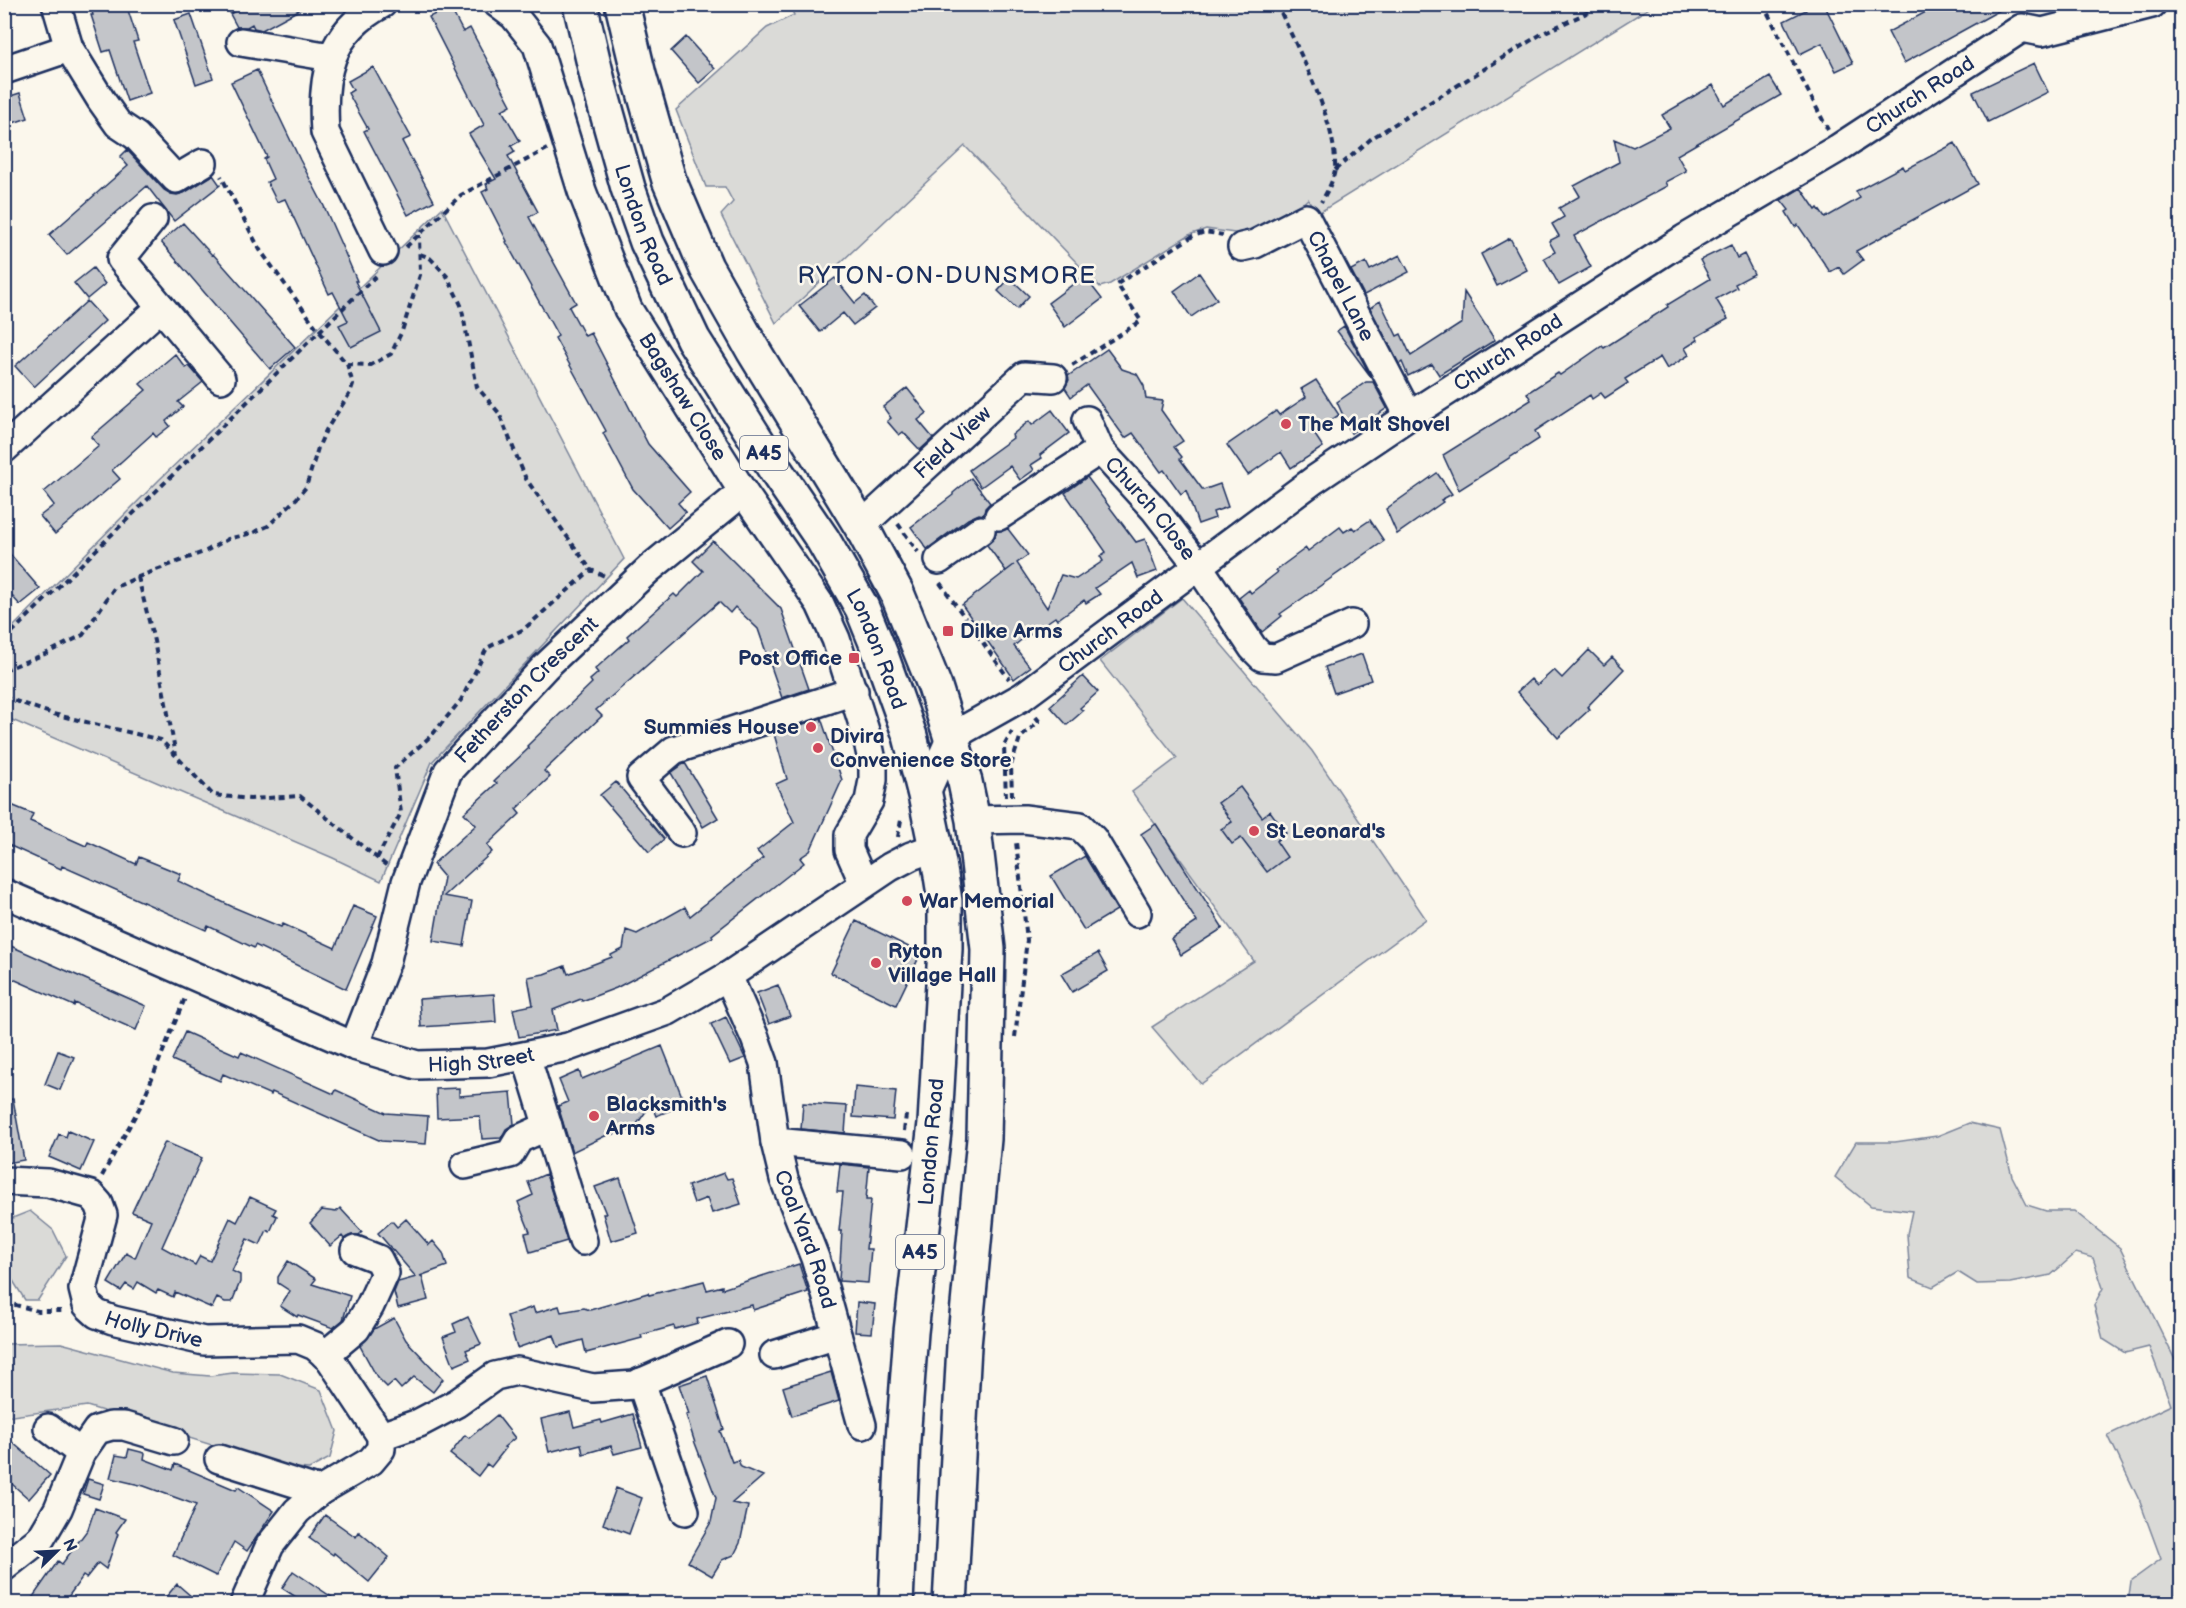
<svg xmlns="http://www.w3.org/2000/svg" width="2186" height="1608" viewBox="0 0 2186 1608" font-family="'Balsamiq Sans',sans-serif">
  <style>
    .green { fill: #dadad7; stroke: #7a849a; stroke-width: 1.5 }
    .building { fill: #c3c5c9; stroke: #1b2f5e; stroke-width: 1.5 }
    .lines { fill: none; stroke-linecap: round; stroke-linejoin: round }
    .minor-casing { stroke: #1b2f5e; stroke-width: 32 }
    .highway-casing { stroke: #1b2f5e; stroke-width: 38 }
    .path { stroke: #1b2f5e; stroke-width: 4; stroke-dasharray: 6 4.5; stroke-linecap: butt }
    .minor { stroke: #fbf7ec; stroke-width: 27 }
    .highway { stroke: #fbf7ec; stroke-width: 33 }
    .poi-dot { fill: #d1495b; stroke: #fbf7ec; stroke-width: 2 }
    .labels { text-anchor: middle; stroke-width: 5; stroke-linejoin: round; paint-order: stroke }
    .shield { fill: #fbf7ec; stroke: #5e6b89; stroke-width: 1.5 }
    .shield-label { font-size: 20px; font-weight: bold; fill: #1b2f5e }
    .street-label { font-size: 21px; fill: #1b2f5e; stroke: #fbf7ec }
    .poi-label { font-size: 21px; font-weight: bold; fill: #1b2f5e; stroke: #fbf7ec; text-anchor: start }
    .quarter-label { font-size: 24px; letter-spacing: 1.5px; fill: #1b2f5e; stroke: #fbf7ec }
  </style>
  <rect width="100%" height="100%" fill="#fbf7ec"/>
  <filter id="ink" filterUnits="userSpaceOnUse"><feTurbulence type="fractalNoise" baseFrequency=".0167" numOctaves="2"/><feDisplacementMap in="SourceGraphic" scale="12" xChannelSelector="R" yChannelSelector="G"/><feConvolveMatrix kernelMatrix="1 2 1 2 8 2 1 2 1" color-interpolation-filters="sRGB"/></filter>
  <g filter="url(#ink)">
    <path class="green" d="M789,5H1654L1317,214L1308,199L1292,213L1249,235L1206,229L1189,235L1110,284L1100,287L965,146L776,323L721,215L733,202L725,187H706L676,110L767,28L794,15Z
      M442,208L624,559L432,762L381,881L333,858L5,717V635L160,479Z
      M1182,598L1312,751L1426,919L1201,1084L1152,1027L1254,961L1132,792L1177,758L1100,661Z
      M1969,1123L2000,1130L2012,1176L2027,1205L2046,1211H2074L2120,1248L2181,1372V1603H2128L2131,1581L2161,1559L2140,1502L2108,1435L2171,1405L2149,1347L2125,1353L2103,1339L2094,1305L2103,1288L2093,1258L2076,1253L2051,1275L2010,1283L1977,1284L1958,1272L1933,1287L1910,1278L1907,1234L1912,1211L1871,1206L1835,1177L1856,1142H1895L1937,1136Z
      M30,1211L53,1230L66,1256L38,1300H25L5,1268V1221Z
      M61,1343L173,1373L210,1376L233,1373L280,1374L321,1390L337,1431L330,1458L309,1469L282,1467L87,1406L5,1417L4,1344Z"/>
    <path class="building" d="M90,4H126L138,41L133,42L150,93L127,101L110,50L103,52L91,15H93Z
      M247,4H310L262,30L254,28L252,24L247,27H237L230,14Z
      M1803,4H1824L1853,63L1836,71L1822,43L1800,54L1784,21L1806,10Z
      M1941,4H2011L1904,63L1888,32Z
      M450,7L463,32L470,28L511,105L502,110L520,141L511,146L515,152L508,156L538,212L529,217L576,303L569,307L585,336L591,333L648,444L690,492L678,503L686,512L668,528L633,489L603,433L606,431L555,338L558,336L506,242L507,241L482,192L488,189L486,184L496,179L469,134L484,125L429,17Z
      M191,14L213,78L196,84L174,20Z
      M686,37L715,69L699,83L671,51Z
      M2034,63L2048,92L1988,122L1973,92Z
      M373,67L411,137L402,141L434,201L408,215L364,131L368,129L348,93L353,90L348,81Z
      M257,70L300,160L323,204L348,260L357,281H355L381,332L351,347L339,325L348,321L333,292L329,294L285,199L277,202L267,182L273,179L264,159L267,157L231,82Z
      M1770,77L1781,95L1677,155L1686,171L1665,182L1667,186L1574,236L1591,267L1559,285L1544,258L1555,252L1549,241L1559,236L1552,224L1564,217L1559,208L1580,196L1574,186L1619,162L1614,139L1633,147L1670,128L1662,115L1713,85L1724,105Z
      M20,93L28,118L4,126V98Z
      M1955,143L1978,184L1856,251L1863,260L1844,274L1839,267L1830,272L1798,225L1795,227L1786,212L1789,210L1781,200L1801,188L1816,210L1818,208L1825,218L1860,198L1856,191L1903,166L1905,170Z
      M127,150L164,190L171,194L177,195L184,193L213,175L220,185L174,221L147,186L67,255L49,235L128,166L120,157Z
      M183,223L212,255L213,254L295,347L270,369L161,242Z
      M1510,238L1527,270L1497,286L1481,254Z
      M1731,245L1737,258L1744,254L1754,274L1735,284L1737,288L1716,299L1728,319L1696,337L1698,340L1685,348L1689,355L1667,369L1660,357L1625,379L1628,383L1605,398L1601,393L1592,399L1590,395L1535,431L1539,439L1459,490L1443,455L1531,400L1527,393L1558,373L1560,375L1602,346L1604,348L1668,307L1667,305L1710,279L1700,260Z
      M1400,255L1409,272L1364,295L1351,270L1366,262L1370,270Z
      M93,268L105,284L87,299L74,283Z
      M1199,273L1217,299L1191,317L1174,291Z
      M1084,276L1102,299L1065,327L1048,303Z
      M835,278L855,303L865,295L875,308L853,325L843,313L820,332L799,306Z
      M1010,278L1029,296L1017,309L998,291Z
      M1464,292L1495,340L1439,375L1432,364L1408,376L1402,362L1399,364L1370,308L1380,301L1397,336L1401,334L1411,356L1462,323Z
      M87,301L105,321L34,387L15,366Z
      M1344,326L1371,377L1337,331Z
      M1107,349L1122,369L1137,374L1144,386L1146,399L1163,401L1161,410L1183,441L1174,447L1182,457L1180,459L1203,490L1220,484L1228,507L1213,512L1215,518L1198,524L1186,490L1181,494L1164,470L1161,472L1133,433L1125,438L1087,385L1071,397L1065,388L1069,380L1068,376Z
      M175,354L186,368L189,366L203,382L178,402L183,407L166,421L170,426L156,437L153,433L112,470L120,479L55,534L40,516L54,505L44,492L99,446L91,437L146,390L140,384Z
      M1316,380L1339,415L1313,432L1323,447L1291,468L1281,452L1248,475L1227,445L1276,411L1279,415L1306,397L1301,389Z
      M1366,382H1373L1387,408L1351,433L1337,402Z
      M907,388L927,413L918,420L933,438L920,450L903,432L899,435L887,421L891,418L883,407Z
      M1052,410L1069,433L1040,455L1042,458L1031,465L1034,470L1020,480L1010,466L981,487L969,470L1013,438L1012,435L1029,421L1032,425Z
      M1437,473L1452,494L1441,500L1443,502L1397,534L1386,509Z
      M1087,477L1136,542L1145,539L1157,571L1138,578L1132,563L1095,588L1100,594L1086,603L1084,600L1057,620L1055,617L1020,641L1014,646L1030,667L1014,679L962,605L1014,565L1006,571L987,545L995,537L996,531L1008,529L1028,555L1017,563L1047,608L1061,575L1076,579L1103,561L1100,556L1106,552L1065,493Z
      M971,478L990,503L985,508L984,515L979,514L968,519L927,549L911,527L953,495V493Z
      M1370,520L1384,541L1280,614L1282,616L1262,632L1239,598L1249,590L1251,593L1278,572L1276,570L1306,548L1308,551L1340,527L1344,532L1352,527L1355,530Z
      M713,541L781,609L809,689L782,698L758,629L735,607L730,613L719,602L596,710L602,716L544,771L550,777L516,809L520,814L487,845L492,852L444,896L472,901L464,946L433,941L444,877L433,864L476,825L464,813L497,783L494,781L529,748L527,746L592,683L590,680L598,673L595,669L629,639L627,636L674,594L677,597L703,571L693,561Z
      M4,547L40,589L20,605L4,587Z
      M1589,650L1604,665L1612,657L1624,669L1587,707L1590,709L1558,738L1517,692L1531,679L1537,685L1554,670L1562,678Z
      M1362,654L1371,680L1334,693L1325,667Z
      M1083,676L1098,692L1080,708L1083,711L1067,725L1050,706Z
      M821,718L842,780L810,851L800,858L804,863L712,935L713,937L616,988L582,1001L581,999L553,1010L557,1030L519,1037L513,1009L533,1005L528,977L544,974L565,966L568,974L612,957L611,955L623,949L626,930L637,934L685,907L690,916L763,858L757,851L794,822L776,784L787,779L774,734Z
      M685,763L718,818L703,827L671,773Z
      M616,782L664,839L649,852L600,795Z
      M1240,787L1262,817L1270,811L1286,833L1276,841L1287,857L1267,872L1241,838L1232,844L1221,829L1232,822L1218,803Z
      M4,802L33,814L30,821L86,846L88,842L136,864L139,857L181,874L178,881L233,907L281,927L283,924L335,948L353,906L377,916L346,989L255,945L254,948L208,926L206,930L62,866L61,869L4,843Z
      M1156,824L1223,928L1181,955L1171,939L1197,922L1141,834Z
      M1085,856L1117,910L1084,930L1051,876Z
      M856,921L921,953L896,1005L831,973Z
      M4,943L146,1006L136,1030L75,1003L74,1006L4,975Z
      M1098,953L1108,971L1072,992L1061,974Z
      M778,985L790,1016L769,1024L757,993Z
      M494,994L496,1022L421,1027L419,999Z
      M726,1017L745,1058L730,1064L711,1024Z
      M185,1032L239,1056L241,1052L334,1094L336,1090L386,1113L428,1116L426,1144L381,1141L272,1092L271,1095L223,1074L220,1081L172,1060Z
      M662,1046L685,1104L656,1116L651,1104L633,1130L605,1136L572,1152L558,1106L568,1102L559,1080L579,1071L582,1079Z
      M58,1051L74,1057L60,1090L45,1084Z
      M855,1087L896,1091L893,1120L853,1117Z
      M459,1088V1096L511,1092L514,1124L506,1129L501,1138L482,1139L480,1116L437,1118L436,1089Z
      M13,1099L24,1160L7,1163L4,1150V1100Z
      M803,1103L847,1106L845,1133L801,1129Z
      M68,1131L94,1142L81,1171L49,1157L59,1134L66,1137Z
      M165,1142L202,1158L162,1247L195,1265L200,1256L210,1261L230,1218L237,1222L250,1197L276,1209L273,1214L277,1216L270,1232L267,1230L260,1245L247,1239L232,1271L240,1275V1282L232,1302H225L217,1298L212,1308L175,1292L173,1297L158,1290L156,1293L138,1282L134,1289L126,1284L121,1291L108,1283L126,1253L135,1258L151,1220L132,1212Z
      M840,1164L869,1167L866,1200H871L866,1249H871L868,1283L839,1281L842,1231H839L843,1192H837Z
      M724,1173L727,1179L732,1178L741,1204L712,1213L707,1198L694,1203L688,1186Z
      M546,1174L567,1241L530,1252L525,1233L530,1232L518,1202L533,1195L528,1182Z
      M620,1178L638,1233L611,1241L603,1214H606L595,1187Z
      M340,1208L362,1232L359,1235H352L344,1239L342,1236L330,1246L310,1223L322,1210L336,1212Z
      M406,1219L429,1245L433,1241L443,1253L447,1266L420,1276H422L428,1300L398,1308L394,1292L398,1282L416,1277L378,1233L392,1221L397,1227Z
      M288,1261L316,1279L312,1284L350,1296L343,1320L333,1328L298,1315L297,1317L280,1306L290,1291L278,1283V1277Z
      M799,1264L808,1292L753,1310L752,1305L697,1319L698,1323L675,1329L674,1326L641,1335L642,1338L586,1353L583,1340L558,1347L554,1335L517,1348L507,1316L533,1307L535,1313L559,1306L561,1312L584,1308L590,1310L648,1293L649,1295L704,1281L707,1290L722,1286V1289Z
      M857,1302L875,1304L872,1333L855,1332Z
      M468,1317L481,1344L466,1350L470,1359L454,1366L443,1337L456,1332L453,1324Z
      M394,1318L406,1340L443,1379L433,1392L414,1377L401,1389L394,1381L387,1387L377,1377L360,1346L374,1329Z
      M831,1372L839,1401L792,1416L783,1387Z
      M707,1376L724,1429L720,1431L732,1462L738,1460L741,1467L763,1476L732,1503L748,1506L740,1543L734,1555L722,1560L712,1576L688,1562L711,1522L716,1498L695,1443L686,1415L689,1414L679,1385Z
      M570,1412L574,1427L601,1420L602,1423L633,1414L642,1447L614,1454L611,1446L583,1454L581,1444L549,1452L541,1419Z
      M497,1415L515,1438L504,1447L506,1448L491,1467L487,1464L478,1476L450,1454L465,1435L469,1438Z
      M4,1435L50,1475L29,1499L4,1477Z
      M129,1449L145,1453L144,1459L173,1470L175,1464L236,1490L238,1487L274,1511L247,1551L234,1542L216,1576L173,1555L196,1505L144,1486L110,1478L116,1455L127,1457Z
      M88,1479L104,1484L99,1499L83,1494Z
      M616,1488L642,1498L629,1534L603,1524Z
      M95,1508L125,1519L116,1532L118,1534L106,1569L98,1563L86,1578L83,1576L63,1604H28L58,1561L62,1564L88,1529Z
      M325,1515L356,1537L359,1532L389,1557L369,1582L334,1553L333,1555L309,1538Z
      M293,1571L342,1604H292L296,1597L282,1588Z
      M177,1584L200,1604H160Z"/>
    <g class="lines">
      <defs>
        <g id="minor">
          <path d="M56,4L69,48L101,100L118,124L136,136L176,179L203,163"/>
          <path d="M382,4C329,32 321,76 325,132L383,251"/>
          <path id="s1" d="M498,4L514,16L537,45L582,191L628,309L743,492L807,585L820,604L836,639L867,737L873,765V780L869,801L849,835V850L864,884"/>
          <path d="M241,42L331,57"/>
          <path d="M4,70L69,48"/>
          <path d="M153,219L121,259L221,379"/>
          <path id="s2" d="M1242,247L1255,244L1306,218L1409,416"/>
          <path id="s3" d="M1087,420L1100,450L1155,510L1199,567L1253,648L1262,657L1276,658L1352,624"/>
          <path d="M4,449L161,307"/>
          <path d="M999,516L1100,450"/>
          <path id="s4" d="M861,526L1024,376L1053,378"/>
          <path d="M939,560L981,530"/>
          <path id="s5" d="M925,795L951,737L1022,697L1314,480L1409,416L1684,239L1837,149L2022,28L2042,32L2152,4"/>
          <path d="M973,820L1024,819L1080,826L1093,839L1137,913"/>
          <path d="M682,833L641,778L674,750L854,691"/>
          <path id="s6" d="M4,893L354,1046L417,1065L488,1063L568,1047L668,1011L728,976L890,867L911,856L936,847"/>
          <path id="s7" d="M728,976L755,1038L764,1063L775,1142L784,1179L815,1258L825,1291L862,1425"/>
          <path id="s8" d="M354,1046L386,963L406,882L448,771L545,667L649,569L743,492"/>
          <path d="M526,1056L583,1241"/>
          <path d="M775,1142L902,1154"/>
          <path d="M465,1165L510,1154L519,1139L548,1126"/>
          <path id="s9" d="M4,1181L48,1183L91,1195L99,1204L103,1215L83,1289L87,1305L97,1314L113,1320L204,1341L298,1339L315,1346L330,1359L381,1436V1449L371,1461L320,1491L297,1511L270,1545L244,1604"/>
          <path d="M325,1355L356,1329L370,1306L385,1273L378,1259L355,1250"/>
          <path d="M774,1355L837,1335"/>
          <path d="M641,1382L685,1511"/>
          <path d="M48,1428L81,1453"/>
          <path d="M381,1436L419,1423L457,1403L495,1376L517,1371L593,1388L635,1385L728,1344"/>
          <path d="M219,1459L320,1491"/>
          <path d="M4,1567L41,1538L58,1509L81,1453L97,1430L111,1426H124L174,1441"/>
        </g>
        <g id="highway">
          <path id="s10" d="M580,4L598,81L628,188L647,242L693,339L776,471L823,540L862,608L881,655L910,736L925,795L939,863L945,901V949L935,1123L911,1332L903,1440L896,1604"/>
          <path d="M622,4L639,75L669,180L706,267L753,350L861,526L897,593L935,687L965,782L973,820L988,949L984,1139L964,1346L950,1604"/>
        </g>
      </defs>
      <use href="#minor" class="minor-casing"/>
      <use href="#highway" class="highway-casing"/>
      <path class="path" d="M1277,4C1297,48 1337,121 1335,168C1334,180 1327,192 1321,202
        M1763,4L1828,130
        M1335,170L1372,138L1543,33L1606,4
        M406,247L461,195L547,149
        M420,254L430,258L447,276L461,305L477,387L499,413L526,479L591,570
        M347,364L371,365L391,354L402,331L420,275L419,235
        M1072,365L1141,321L1117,284L1193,236L1205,232L1223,235
        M898,524L918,552
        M138,577L154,641L176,755
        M940,583L1009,679
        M4,640L379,273
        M4,670L45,654L83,635L114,588L138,577L206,551L228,539L252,533L268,526L297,498L306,487L318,448L326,430L350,393L353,384L347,364L319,331L260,250L221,176
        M4,697L53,714L161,740L213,795L250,799L300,796L387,866
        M1012,796L1011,765L1020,738L1039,721L1035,716
        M1006,797L1004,746L1012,732
        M898,837L901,820
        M377,858L401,813L395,768L432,735L461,700L487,648L524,629L591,570L607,577
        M1015,1037L1027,940L1016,842
        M904,1131L906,1115
        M102,1176L141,1105L185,998
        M4,1302L38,1311H65"/>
      <use href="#minor" class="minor"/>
      <use href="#highway" class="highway"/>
    </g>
  </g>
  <g class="poi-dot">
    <circle cx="1286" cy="424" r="6"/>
    <rect x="942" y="625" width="12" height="12" rx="3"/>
    <rect x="848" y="652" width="12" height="12" rx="3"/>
    <circle cx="811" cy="727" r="6"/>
    <circle cx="818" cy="748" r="6"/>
    <circle cx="1254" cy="831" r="6"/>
    <circle cx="907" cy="901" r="6"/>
    <circle cx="876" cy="963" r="6"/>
    <circle cx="594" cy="1116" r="6"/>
  </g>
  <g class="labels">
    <g class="shield">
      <rect x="740" y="436" width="48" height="34" rx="4.5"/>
      <rect x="896" y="1235" width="48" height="34" rx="4.5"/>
    </g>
    <g class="shield-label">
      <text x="764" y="460">A45</text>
      <text x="920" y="1259">A45</text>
    </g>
    <g class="street-label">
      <text dy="7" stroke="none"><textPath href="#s5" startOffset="1227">Church Road</textPath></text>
      <text dy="7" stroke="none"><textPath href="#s10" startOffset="230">London Road</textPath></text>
      <text dy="7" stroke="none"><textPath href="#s2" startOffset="147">Chapel Lane</textPath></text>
      <text dy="7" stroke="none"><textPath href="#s5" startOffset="741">Church Road</textPath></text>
      <text dy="7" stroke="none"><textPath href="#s1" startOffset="440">Bagshaw Close</textPath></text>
      <text dy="7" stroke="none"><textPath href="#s4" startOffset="124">Field View</textPath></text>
      <text dy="7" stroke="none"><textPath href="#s3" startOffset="110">Church Close</textPath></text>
      <text dy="7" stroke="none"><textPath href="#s5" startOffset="255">Church Road</textPath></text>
      <text dy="7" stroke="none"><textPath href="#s10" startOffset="716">London Road</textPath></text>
      <text dy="7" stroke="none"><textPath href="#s8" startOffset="404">Fetherston Crescent</textPath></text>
      <text dy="7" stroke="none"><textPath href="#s6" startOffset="512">High Street</textPath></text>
      <text transform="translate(931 1142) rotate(-85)" y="7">London Road</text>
      <text dy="7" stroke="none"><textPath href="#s7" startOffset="276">Coal Yard Road</textPath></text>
      <text dy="7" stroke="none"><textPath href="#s9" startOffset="278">Holly Drive</textPath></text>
    </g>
    <g class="poi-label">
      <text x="1298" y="431">The Malt Shovel</text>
      <text x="960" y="638">Dilke Arms</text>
      <text x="842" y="665" text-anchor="end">Post Office</text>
      <text x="799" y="734" text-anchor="end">Summies House</text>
      <text x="830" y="743">Divira<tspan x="830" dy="24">Convenience Store</tspan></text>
      <text x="1266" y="838">St Leonard's</text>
      <text x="919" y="908">War Memorial</text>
      <text x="888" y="958">Ryton<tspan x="888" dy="24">Village Hall</tspan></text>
      <text x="606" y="1111">Blacksmith's<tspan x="606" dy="24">Arms</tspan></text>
    </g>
    <g class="quarter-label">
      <text x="947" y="283">RYTON-ON-DUNSMORE</text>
    </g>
  </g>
  <rect width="2186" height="1608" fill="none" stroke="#fbf7ec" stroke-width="24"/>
  <rect x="12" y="12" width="2162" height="1584" fill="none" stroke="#1b2f5e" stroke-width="2" filter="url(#ink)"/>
  <g transform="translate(57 1551) rotate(66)" stroke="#fbf7ec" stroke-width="4.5" paint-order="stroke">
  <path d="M0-4.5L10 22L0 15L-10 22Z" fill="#1b2f5e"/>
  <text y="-9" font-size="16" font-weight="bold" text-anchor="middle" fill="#1b2f5e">N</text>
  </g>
</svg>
